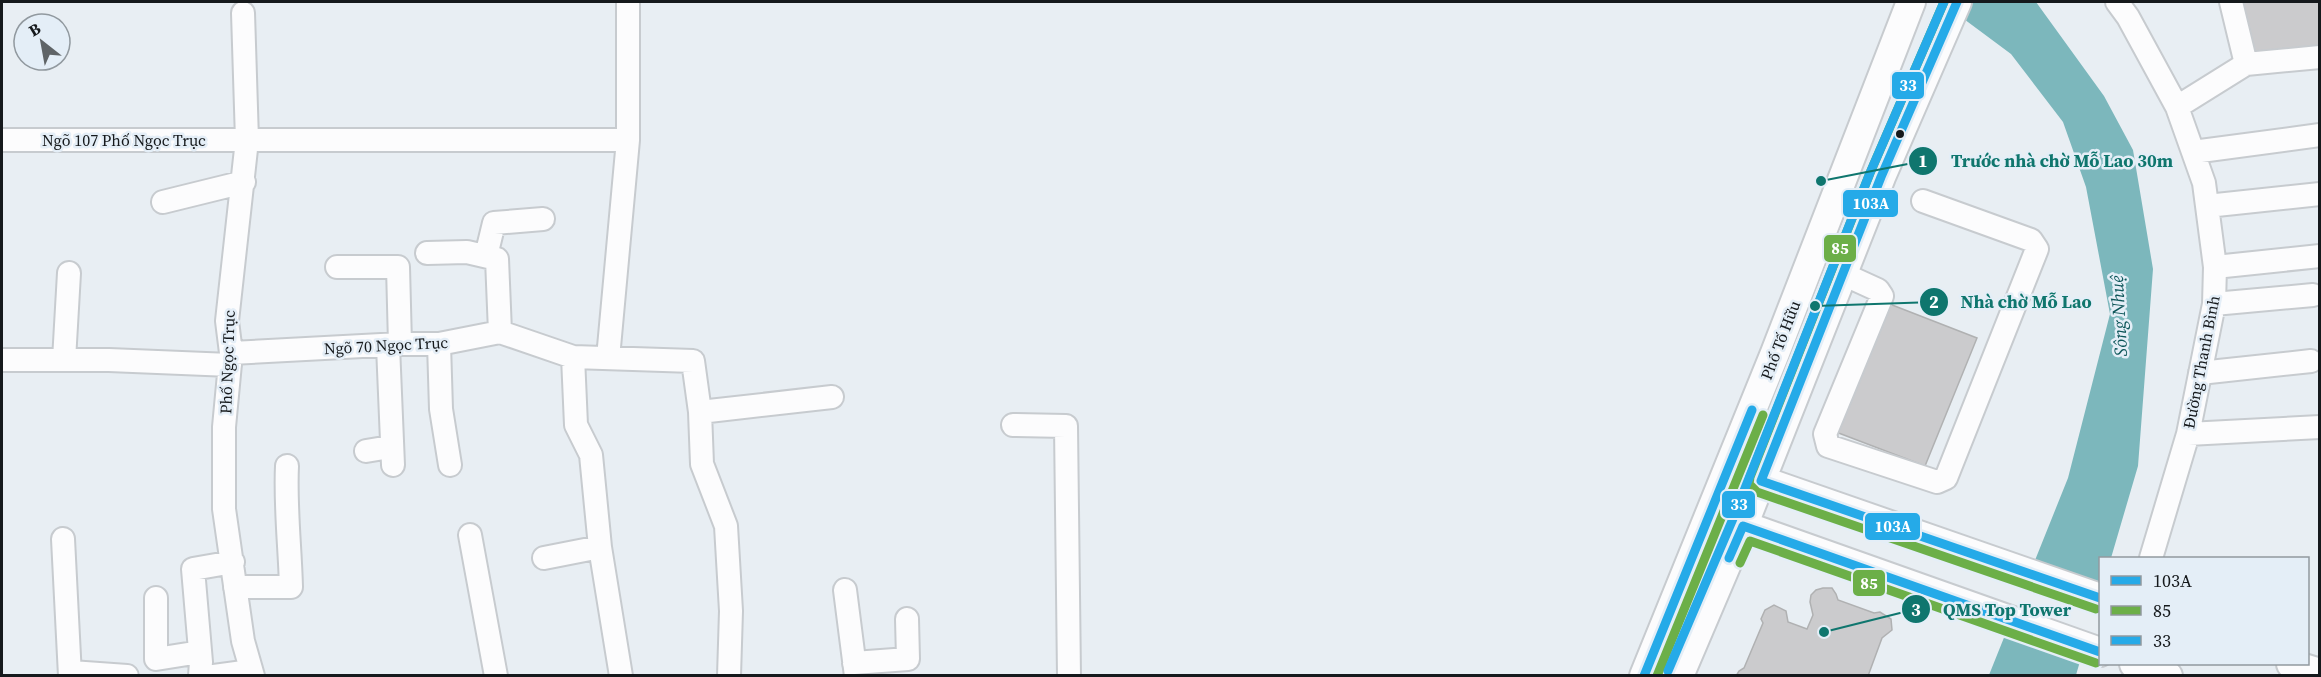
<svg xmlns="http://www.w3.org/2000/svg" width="2321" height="677" viewBox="0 0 2321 677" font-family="'Source Serif 4',serif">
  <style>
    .water { fill: #7cb7bc }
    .pier { fill: #e8eef3 }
    .building { fill: #cbcbcd; stroke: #b0b1b2; stroke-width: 1.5 }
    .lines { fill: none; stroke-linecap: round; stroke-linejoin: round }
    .minor-casing { stroke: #c7cbcf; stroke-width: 26 }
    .major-casing { stroke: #c7cbcf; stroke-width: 32 }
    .minor { stroke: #fcfcfd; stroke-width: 22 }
    .major { stroke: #fcfcfd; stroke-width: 28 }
    .bus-1-casing { stroke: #e4eef7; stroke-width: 14 }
    .bus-2-casing { stroke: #e4eef7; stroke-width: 14 }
    .bus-3-casing { stroke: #e4eef7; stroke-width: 14 }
    .bus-1 { stroke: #25aae8; stroke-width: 9 }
    .bus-2 { stroke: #6caf48; stroke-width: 9 }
    .bus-3 { stroke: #25aae8; stroke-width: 9 }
    .bus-dot { fill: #15191c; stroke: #e4eef7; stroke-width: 2 }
    .labels { text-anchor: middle; stroke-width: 5; stroke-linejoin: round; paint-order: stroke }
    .street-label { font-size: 16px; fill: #15191c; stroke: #e4eef7 }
    .water-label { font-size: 18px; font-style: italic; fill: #0d5659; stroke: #e4eef7 }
    .leader { fill: none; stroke: #0f766e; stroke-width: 2 }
    .callout-dot { fill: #0f766e; stroke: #e4eef7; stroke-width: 2 }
    .mark-label { font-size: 18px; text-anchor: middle; font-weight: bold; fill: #fff }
    .callout-label { font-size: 18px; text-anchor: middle; font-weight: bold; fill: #0f766e; stroke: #e4eef7; stroke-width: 5; stroke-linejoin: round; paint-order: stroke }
    .line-badge { stroke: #e4eef7; stroke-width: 2 }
    .badge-label { font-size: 16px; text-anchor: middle; font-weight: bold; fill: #fff }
  </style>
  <rect width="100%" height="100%" fill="#e8eef3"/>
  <path class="water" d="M1941,2H2036L2104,96L2133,150L2153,269L2138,466L2111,558H2100V593L2076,675H1989L2068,478L2110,314L2086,187L2063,122L2011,54Z"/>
  <path class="pier" d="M2027,573L2100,603L2088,647L2008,620Z"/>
  <path class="building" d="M2242,2H2320V49L2249,57Z
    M1887,303L1977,338L1925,466L1836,432Z
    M1823,588H1832L1836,594L1838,600L1874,613L1880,612L1891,619L1892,630L1882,638L1868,676H1736L1739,671L1744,668L1763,623L1761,619L1765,610L1774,605L1786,611L1788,622L1807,629L1813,615L1810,602L1811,595L1816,590Z"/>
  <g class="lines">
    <defs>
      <path id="minor" d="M2117,2L2128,17L2177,107L2204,183L2215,267L2214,304L2188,434L2151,558
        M2231,2L2246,64
        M243,13L247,140L227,321L231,353L224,427V509L243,641L253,676
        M2177,107L2246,64L2320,57
        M2,140H628
        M2193,152L2320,135
        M163,202L244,182
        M2207,206L2320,194
        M427,253L467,252L497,259L500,332
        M486,256L494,223L543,219
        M337,267H398L400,344
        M2215,267L2320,256
        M1843,274L1878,290L1882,296L1825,434L1828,446L1937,482L1946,478L2037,249L2031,240L1923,201
        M2214,304L2313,295
        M439,344L441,409L450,465
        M388,346L393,465
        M231,353L400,344H439L500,332L573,357L693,361L700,412L702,464L726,526L731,611L729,676
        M573,357L576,425L591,455L600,547L621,676
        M608,358L628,140V2
        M2,360H109L230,365
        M64,360L69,273
        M2200,373L2311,361
        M700,412L832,397
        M1013,425L1066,426L1069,676
        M2188,434L2320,427
        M366,451L390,447
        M470,535L496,676
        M63,539L70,676
        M544,558L600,547
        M235,587H291C290,547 285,506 287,466
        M845,590L856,676
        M156,598V659L200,652
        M854,663L908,659L907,619
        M71,672L127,676
        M200,676L201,662L193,569L233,562
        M214,676L251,671"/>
      <path id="major" d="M1743,474L2100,598
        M1725,519L2100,652
        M2134,664L2168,676
        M2291,664L2320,673
        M1644,676L1775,353L1911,2
        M1679,676L1743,526L1881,177L1957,2"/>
    </defs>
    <use href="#minor" class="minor-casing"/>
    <use href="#major" class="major-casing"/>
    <use href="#minor" class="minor"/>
    <use href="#major" class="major"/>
    <defs>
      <path id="bus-1" d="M1957,2L1881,177L1761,481L2100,598
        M1729,558L1743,526L2100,652
        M1644,676L1752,410"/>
      <path id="bus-2" d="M1944,2L1870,173L1750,477L1749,484L1757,492L2096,609
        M1740,563L1750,541L2096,663
        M1657,676L1763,415"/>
      <path id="bus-3" d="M1668,671L1732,521L1870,173L1944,2"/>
    </defs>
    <use href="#bus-1" class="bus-1-casing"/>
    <use href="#bus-2" class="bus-2-casing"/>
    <use href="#bus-3" class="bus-3-casing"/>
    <use href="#bus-1" class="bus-1"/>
    <use href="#bus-2" class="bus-2"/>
    <use href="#bus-3" class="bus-3"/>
  </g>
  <circle class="bus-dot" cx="1900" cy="134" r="5"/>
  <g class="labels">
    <g class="street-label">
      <text x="124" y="146">Ngõ 107 Phố Ngọc Trục</text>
      <text transform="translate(1780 340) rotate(-69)" y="6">Phố Tố Hữu</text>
      <text transform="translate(386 345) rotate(-3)" y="6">Ngõ 70 Ngọc Trục</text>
      <text transform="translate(227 362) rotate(-88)" y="6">Phố Ngọc Trục</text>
      <text transform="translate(2201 362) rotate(-79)" y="6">Đường Thanh Bình</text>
    </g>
    <g class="water-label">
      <text transform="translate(2119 316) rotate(-93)" y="6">Sông Nhuệ</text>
    </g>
  </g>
  <path class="leader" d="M1821 181L1923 161M1815 306L1934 302M1824 632L1916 609"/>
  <g class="callout-dot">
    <circle cx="1821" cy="181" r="6"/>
    <circle cx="1815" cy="306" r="6"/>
    <circle cx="1824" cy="632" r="6"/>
    <circle cx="1923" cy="161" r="15"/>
    <circle cx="1934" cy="302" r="15"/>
    <circle cx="1916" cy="609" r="15"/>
  </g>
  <g class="mark-label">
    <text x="1923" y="167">1</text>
    <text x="1934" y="308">2</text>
    <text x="1916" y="616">3</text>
  </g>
  <g class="callout-label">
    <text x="2062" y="167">Trước nhà chờ Mỗ Lao 30m</text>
    <text x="2026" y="308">Nhà chờ Mỗ Lao</text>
    <text x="2007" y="616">QMS Top Tower</text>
  </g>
  <g class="line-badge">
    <rect x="1891" y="71" width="34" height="29" rx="6" fill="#25aae8"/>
    <rect x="1842" y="189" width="57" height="29" rx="6" fill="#25aae8"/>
    <rect x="1823" y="234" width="34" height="29" rx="6" fill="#6caf48"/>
    <rect x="1721" y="490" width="35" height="29" rx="6" fill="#25aae8"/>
    <rect x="1864" y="512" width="57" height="29" rx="6" fill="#25aae8"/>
    <rect x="1852" y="569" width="34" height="28" rx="6" fill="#6caf48"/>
  </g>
  <g class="badge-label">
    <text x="1908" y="91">33</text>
    <text x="1871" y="209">103A</text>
    <text x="1840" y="254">85</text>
    <text x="1739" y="510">33</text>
    <text x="1893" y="532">103A</text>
    <text x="1869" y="589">85</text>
  </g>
  <rect width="2321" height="677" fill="none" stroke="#15191c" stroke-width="6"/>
  <rect x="2099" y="557" width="210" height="108" fill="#e4eef7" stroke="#91999f" stroke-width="1.5"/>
  <rect x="2111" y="576" width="30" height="9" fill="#25aae8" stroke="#91999f" stroke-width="1.5"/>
  <text x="2153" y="587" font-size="18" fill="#15191c">103A</text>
  <rect x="2111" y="606" width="30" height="9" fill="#6caf48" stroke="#91999f" stroke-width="1.5"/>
  <text x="2153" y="617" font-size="18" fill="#15191c">85</text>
  <rect x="2111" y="636" width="30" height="9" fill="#25aae8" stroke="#91999f" stroke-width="1.5"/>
  <text x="2153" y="647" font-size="18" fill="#15191c">33</text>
  <g transform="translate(42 42) rotate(329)"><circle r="28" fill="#e4eef7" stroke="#91999f" stroke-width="1.5"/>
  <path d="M0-4.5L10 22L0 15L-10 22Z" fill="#5f6467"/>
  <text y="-9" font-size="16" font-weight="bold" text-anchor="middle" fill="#15191c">B</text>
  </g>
</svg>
